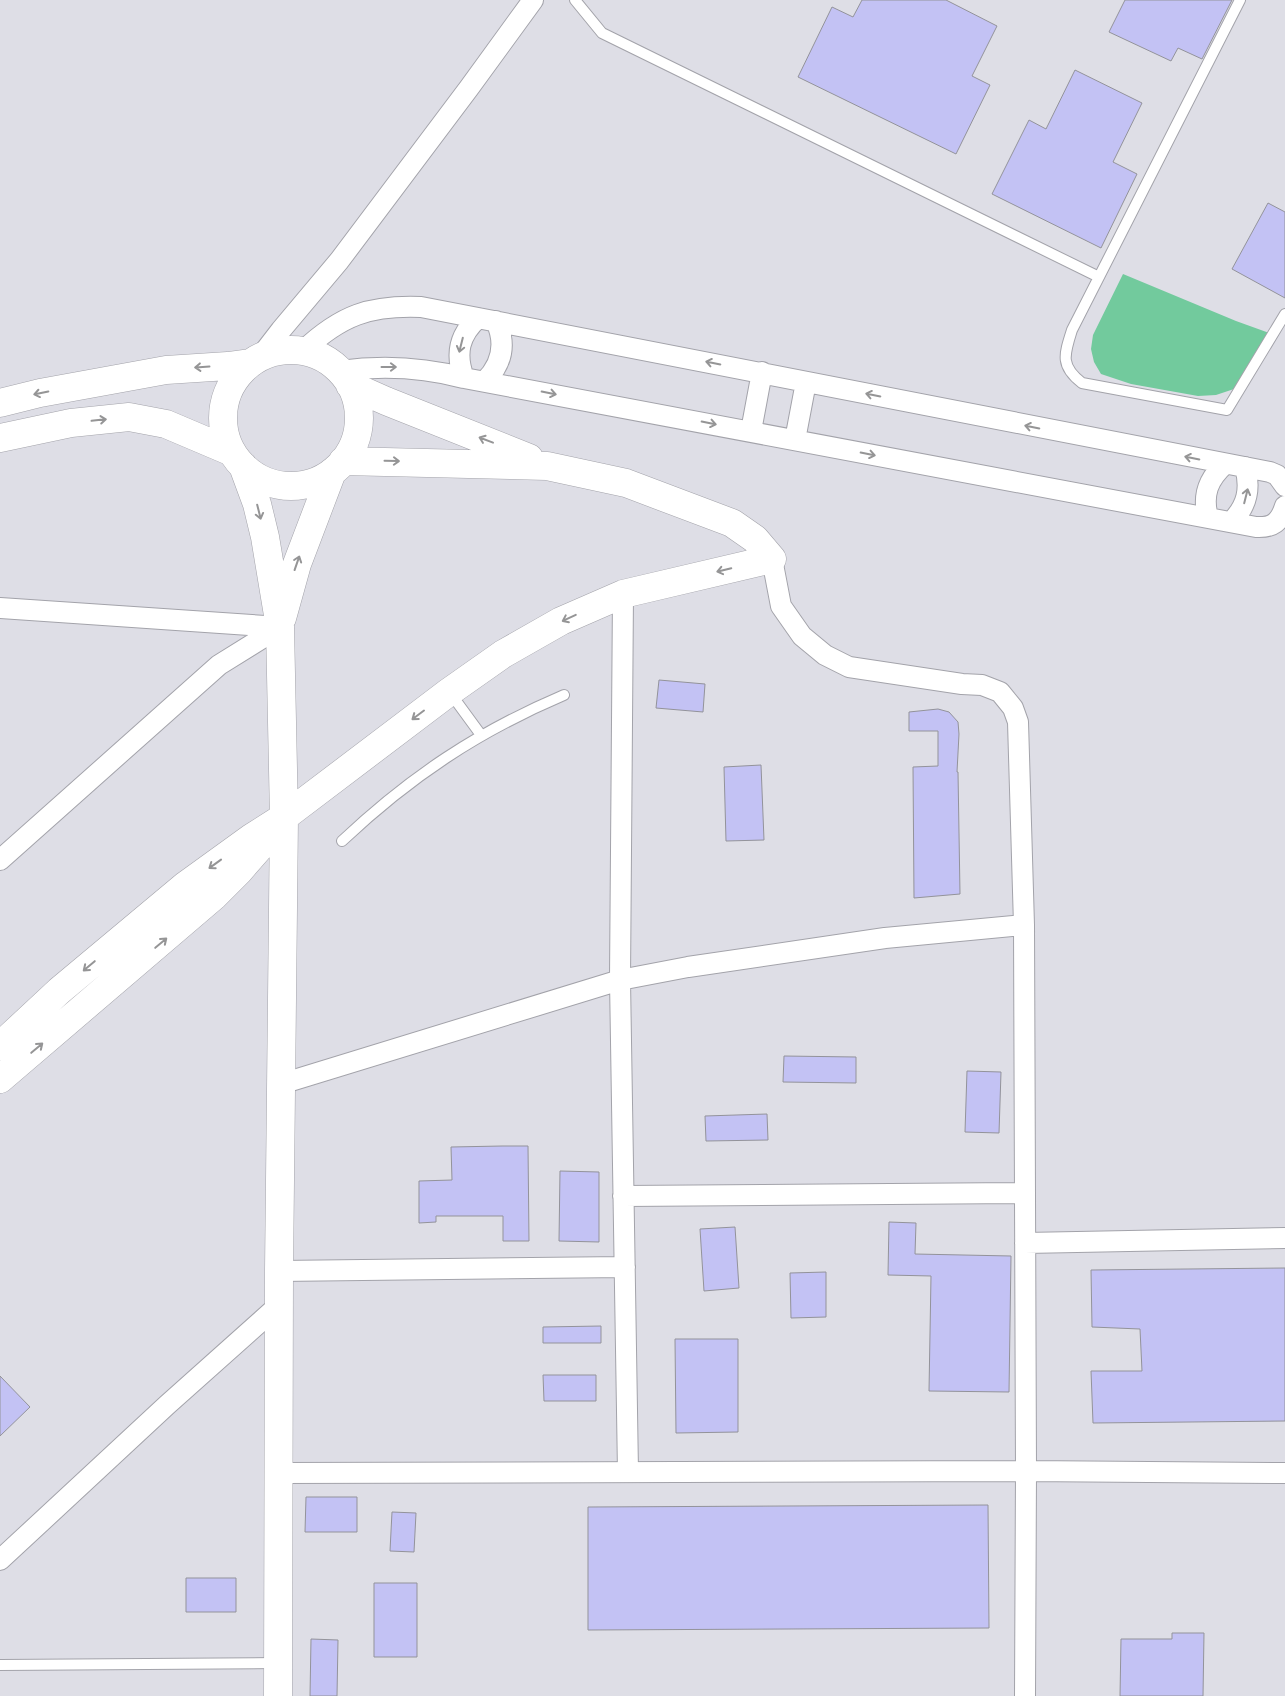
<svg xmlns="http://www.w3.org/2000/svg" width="1285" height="1696" viewBox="0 0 1285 1696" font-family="Poppins,sans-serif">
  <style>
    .green { fill: #72ca9d }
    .building { fill: #c3c2f4; stroke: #93939a }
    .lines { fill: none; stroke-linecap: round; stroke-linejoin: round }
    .lane-casing { stroke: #a3a3aa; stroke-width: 12 }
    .street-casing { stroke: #a3a3aa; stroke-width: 22 }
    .secondary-casing { stroke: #a3a3aa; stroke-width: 29 }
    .lane { stroke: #fff; stroke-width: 10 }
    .street { stroke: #fff; stroke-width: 20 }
    .secondary { stroke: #fff; stroke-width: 28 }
    .oneway { stroke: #959596 }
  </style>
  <rect width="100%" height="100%" fill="#dedee6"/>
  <path class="green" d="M1123,274L1236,321L1272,334L1234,389L1216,395L1198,396L1131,384L1101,374L1094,362L1091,349L1093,335Z"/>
  <path class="building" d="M862,0H946L997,26L972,76L990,85L956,154L798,77L832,7L853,17Z
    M1125,0H1232L1202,59L1178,48L1171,61L1109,32Z
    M1075,70L1142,103L1113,162L1137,174L1101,248L992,194L1029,120L1046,129Z
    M1268,203L1285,212V298L1232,269Z
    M659,680L705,684L703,712L656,708Z
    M938,709L949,712L958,722L959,734L957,772H958L960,894L914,898L913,767L938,766V731H909V712Z
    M761,765L764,840L726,841L724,767Z
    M784,1056L856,1057V1083L783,1082Z
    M967,1071L1001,1072L999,1133L965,1132Z
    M767,1114L768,1140L706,1141L705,1116Z
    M502,1146H528L529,1241H503V1216H436V1222L419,1223V1181L452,1180L451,1147Z
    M560,1171L599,1172V1242L559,1241Z
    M889,1222L916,1223L915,1254L1011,1256L1009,1392L929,1391L931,1276L888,1275Z
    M735,1227L739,1288L704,1291L700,1229Z
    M1285,1268V1421L1093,1423L1091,1371H1142L1140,1329L1092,1327L1091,1270Z
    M826,1272V1317L791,1318L790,1273Z
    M601,1326V1343H543V1327Z
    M675,1339H738V1432L676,1433Z
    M543,1375H596V1401H544Z
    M0,1376L30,1407L0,1436Z
    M306,1497H357V1532H305Z
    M988,1505L989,1628L588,1630V1507Z
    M392,1512L416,1513L414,1552L390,1551Z
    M186,1578H236V1612H186Z
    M374,1583H417V1657H374Z
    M1172,1633H1204L1203,1696H1120L1121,1639H1172Z
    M311,1639L338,1640L337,1696H310Z"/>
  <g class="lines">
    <defs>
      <path id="lane" d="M575,0L602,33L1099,277
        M1240,0L1072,330C1064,355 1060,366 1082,383L1227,410L1285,314
        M451,694L481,735
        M342,841C410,777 477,732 564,695
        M0,1665L276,1663"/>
      <path id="street" d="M303,351C341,315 370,305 421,307L1270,472L1277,475L1285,486
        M261,356L281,330L339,261L469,88L533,0
        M340,371C383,365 422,367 464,378L1256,527C1273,528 1280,522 1285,506
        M464,378C455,354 459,335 478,318
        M485,381C503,363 506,343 496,321
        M751,431L762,372
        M795,440L806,382
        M1208,517C1202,495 1208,479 1225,464
        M1232,521C1247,506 1251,489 1245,467
        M772,559L781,606L802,636L825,655L849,667L962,684L982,685L1000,692L1013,708L1018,722L1024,925L1026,1471L1025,1696
        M623,594L620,980L628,1472
        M0,608L280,627
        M0,860L219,665L280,627
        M281,1084L620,980L688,967L885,938L1024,925
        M623,1196L1025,1193
        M1025,1243L1285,1238
        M279,1271L625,1267
        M278,1473L1026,1471L1285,1473
        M0,1560L167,1405L279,1305"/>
      <path id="secondary" d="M223 418a68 68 0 1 1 136 0a68 68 0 1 1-136 0Z
        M350,385L386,401L529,458
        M0,403L40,393L166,370L228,366L250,363
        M0,438L71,423L129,417L166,424L232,452
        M243,466L257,504L265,537L280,627L284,817L279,1271L278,1696
        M282,618L297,564L332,472
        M0,1046L59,991L186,885L251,838L284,817L449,692L503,654L561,621L623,594L772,559L755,539L732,523L626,483L547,466L343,461
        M0,1079L214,896L239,871L266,840"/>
    </defs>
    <use href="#lane" class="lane-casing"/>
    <use href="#street" class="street-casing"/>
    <use href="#secondary" class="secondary-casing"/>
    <use href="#lane" class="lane"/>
    <use href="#street" class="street"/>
    <use href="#secondary" class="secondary"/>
  </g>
  <defs><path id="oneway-shaft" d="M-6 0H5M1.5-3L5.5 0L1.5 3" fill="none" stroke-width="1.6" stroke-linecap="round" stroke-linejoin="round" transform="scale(1.25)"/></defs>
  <g class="oneway">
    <use href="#oneway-shaft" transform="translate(461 345) rotate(104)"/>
    <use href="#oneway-shaft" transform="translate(713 363) rotate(-169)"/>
    <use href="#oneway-shaft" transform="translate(202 367) rotate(176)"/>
    <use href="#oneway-shaft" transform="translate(389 367)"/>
    <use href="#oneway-shaft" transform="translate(41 393) rotate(168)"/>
    <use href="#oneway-shaft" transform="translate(549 393) rotate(11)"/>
    <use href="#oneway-shaft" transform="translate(873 395) rotate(-169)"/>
    <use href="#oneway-shaft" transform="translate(99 420) rotate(-6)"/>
    <use href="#oneway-shaft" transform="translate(709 423) rotate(11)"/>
    <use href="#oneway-shaft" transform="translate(1032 427) rotate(-169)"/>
    <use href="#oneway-shaft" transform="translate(486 440) rotate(-159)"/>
    <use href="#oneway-shaft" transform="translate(868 454) rotate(11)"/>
    <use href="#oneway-shaft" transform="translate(1192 458) rotate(-169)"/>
    <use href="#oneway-shaft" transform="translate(392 461) rotate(1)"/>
    <use href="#oneway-shaft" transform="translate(1246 496) rotate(-76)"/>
    <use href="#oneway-shaft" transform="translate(259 512) rotate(76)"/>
    <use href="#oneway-shaft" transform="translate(297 563) rotate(-71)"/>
    <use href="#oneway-shaft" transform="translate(724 570) rotate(166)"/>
    <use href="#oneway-shaft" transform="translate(569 618) rotate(155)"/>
    <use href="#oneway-shaft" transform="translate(418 715) rotate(143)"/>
    <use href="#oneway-shaft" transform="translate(215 864) rotate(144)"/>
    <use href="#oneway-shaft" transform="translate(161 943) rotate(-40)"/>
    <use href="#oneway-shaft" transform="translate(89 966) rotate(140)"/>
    <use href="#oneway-shaft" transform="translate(37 1048) rotate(-40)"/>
  </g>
</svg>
